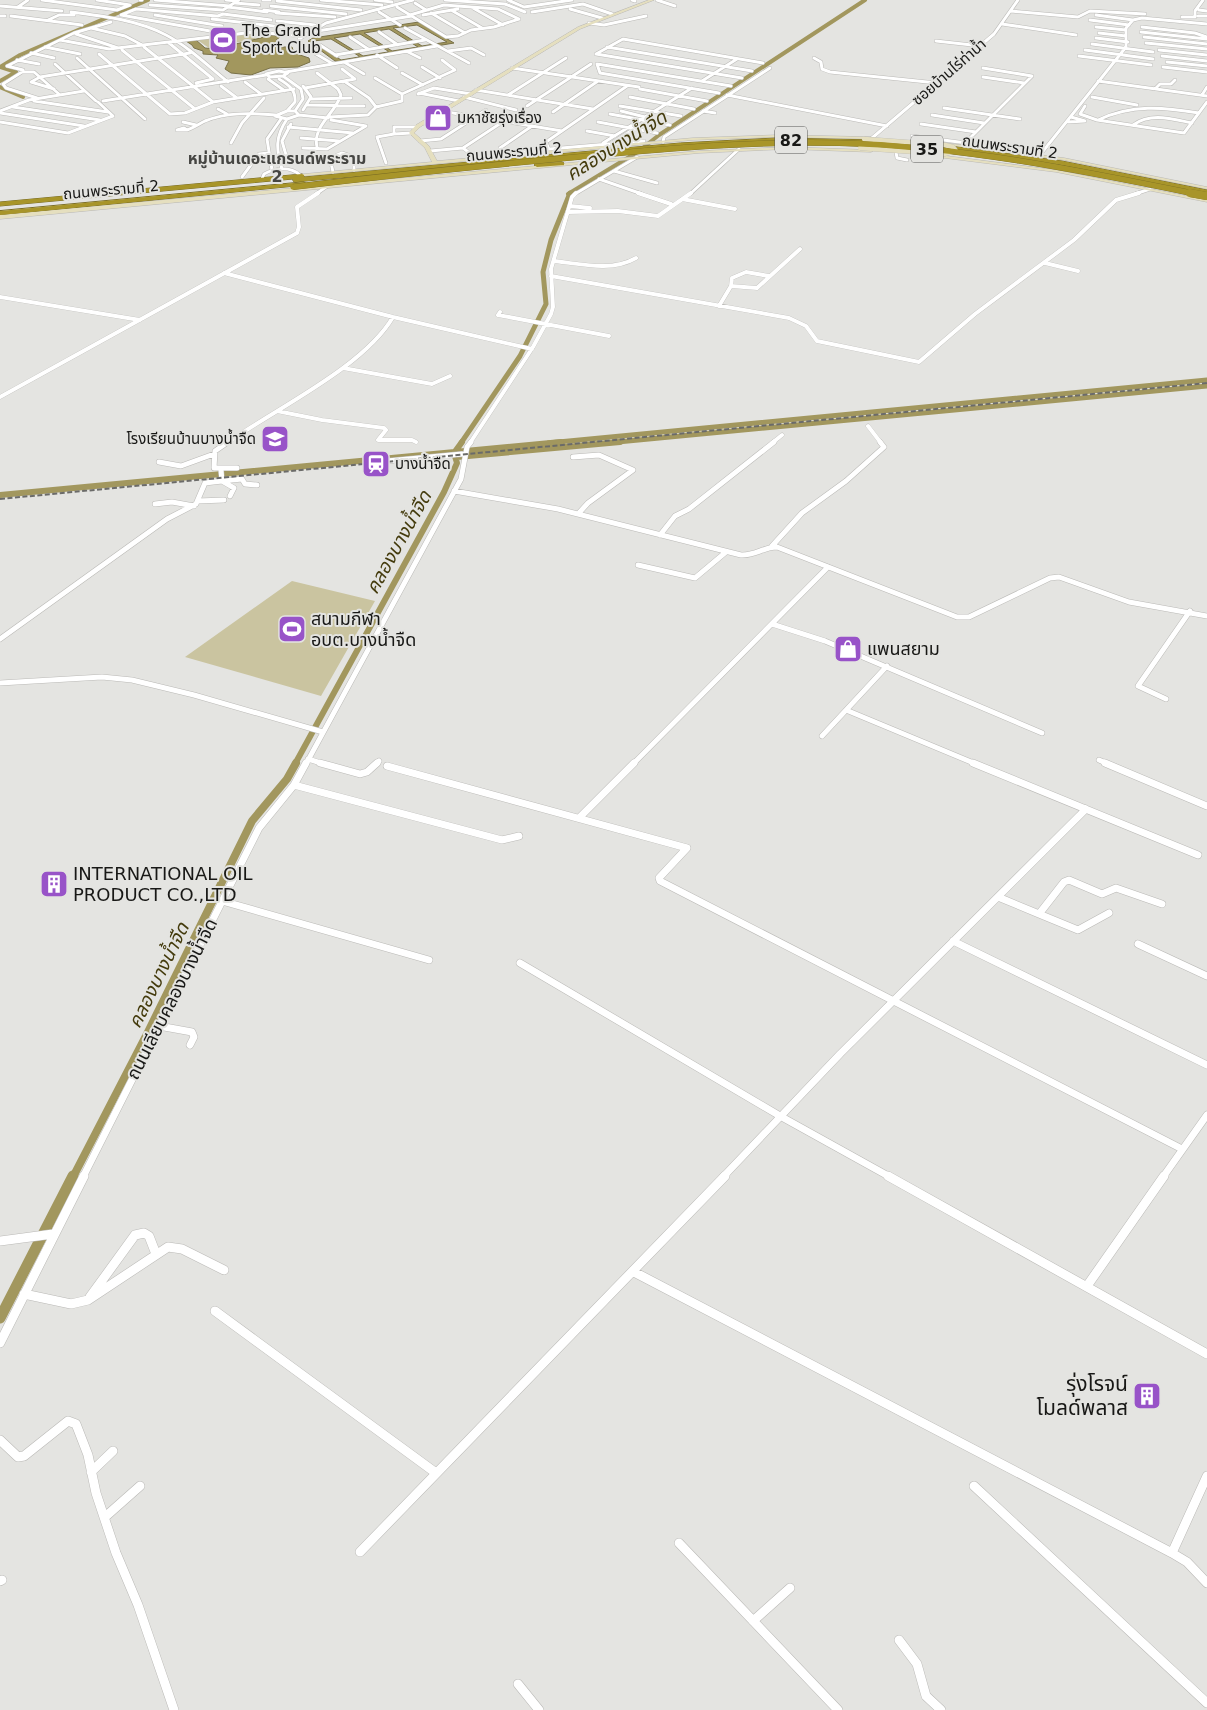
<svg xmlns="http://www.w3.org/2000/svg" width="1207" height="1710" viewBox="0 0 1207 1710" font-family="'DejaVu Sans','Noto Sans Thai',sans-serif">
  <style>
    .green { fill: #cac4a0 }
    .water { fill: #a2975e; stroke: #797148; fill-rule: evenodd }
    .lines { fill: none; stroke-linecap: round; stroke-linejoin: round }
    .canal-far4 { stroke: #a2975e; stroke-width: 4 }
    .canal-far3 { stroke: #a2975e; stroke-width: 5 }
    .canal-far2 { stroke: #a2975e; stroke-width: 6 }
    .canal-far1 { stroke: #a2975e; stroke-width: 8 }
    .canal { stroke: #a2975e; stroke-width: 11 }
    .street-far4-casing { stroke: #bab9b6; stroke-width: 4 }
    .street-far3-casing { stroke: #bab9b6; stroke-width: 4.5 }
    .street-far2-casing { stroke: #bab9b6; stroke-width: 6 }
    .street-far1-casing { stroke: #bab9b6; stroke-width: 8 }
    .street-casing { stroke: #bab9b6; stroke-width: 10 }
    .secondary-casing { stroke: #bab9b6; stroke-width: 1 }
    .highway-casing { stroke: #766922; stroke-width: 1 }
    .street-far4 { stroke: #fff; stroke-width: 3 }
    .street-far3 { stroke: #fff; stroke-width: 4 }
    .street-far2 { stroke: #fff; stroke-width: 5 }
    .street-far1 { stroke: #fff; stroke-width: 7 }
    .street { stroke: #fff; stroke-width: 9 }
    .secondary { fill: #e5dfbf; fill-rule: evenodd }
    .highway { fill: #a89529; fill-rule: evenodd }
    .rail { stroke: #6b6b69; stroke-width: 2; stroke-dasharray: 5 2.5; stroke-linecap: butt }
    .secondary-bridge-casing { stroke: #bab9b6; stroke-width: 5; stroke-linecap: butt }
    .highway-bridge-far1-casing { stroke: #766922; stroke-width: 6; stroke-linecap: butt }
    .highway-bridge-casing { stroke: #766922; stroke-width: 8; stroke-linecap: butt }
    .secondary-bridge { stroke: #e5dfbf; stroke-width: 4.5 }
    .highway-bridge-far1 { stroke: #a89529; stroke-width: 5.5 }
    .highway-bridge { stroke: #a89529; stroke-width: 8 }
    .labels { text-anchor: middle; stroke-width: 4; stroke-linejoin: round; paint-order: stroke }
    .far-poi-label { font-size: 15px; fill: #181816; stroke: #e4e4e1; text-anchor: start }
    .far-street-label { font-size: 15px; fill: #181816; stroke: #e4e4e1 }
    .shield { fill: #e4e4e1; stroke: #555553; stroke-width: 1 }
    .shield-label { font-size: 16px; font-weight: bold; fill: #181816 }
    .far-neighbourhood-label { font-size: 16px; font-weight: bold; fill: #464643; stroke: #e4e4e1 }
    .poi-label { font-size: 18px; fill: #181816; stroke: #e4e4e1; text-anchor: start }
    .street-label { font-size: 18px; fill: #181816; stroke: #e4e4e1 }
    .water-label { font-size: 19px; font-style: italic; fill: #443b0d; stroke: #e4e4e1 }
    .near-poi-label { font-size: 21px; fill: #181816; stroke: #e4e4e1; text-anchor: end }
  </style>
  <rect width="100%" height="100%" fill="#e4e4e1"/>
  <path class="green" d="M256,32L255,39L209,48L196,39Z
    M292,581L375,601L321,696L185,657Z"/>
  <path class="water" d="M419,22L454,43L342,62L335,61L308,41L313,38ZM417,25L447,42L422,46L393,28ZM389,29L418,47L392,51L364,33ZM360,34L388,51V52L363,56L334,38ZM331,39L359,56V57L341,60L313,41Z
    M273,35L280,37L276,40L282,43L271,47H292L294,53L309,58L310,62L298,67L270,68L251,75L231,73L225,69L229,61L216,58L218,55L203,54V51L194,48L192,45L186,41L195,39L205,48L215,49Z"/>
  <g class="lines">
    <path class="canal-far4" d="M0,81L16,72L0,67L20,55L148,0
      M0,87L23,97
      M568,194L639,151L659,135L865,0"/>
    <path class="canal-far3" d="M461,443L520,356L546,304L543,272L551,240L570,193
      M548,443L1207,380
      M607,443L1207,386"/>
    <path class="canal-far2" d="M457,457L620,442
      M0,495L561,442
      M295,764L444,492L457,463L454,453L462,442"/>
    <path class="canal-far1" d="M73,1177L148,1032L252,821L287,779L296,763"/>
    <path class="canal" d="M0,1318L73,1176"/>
    <defs>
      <path id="street-far4" d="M42,0L117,10L130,5
        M97,0L130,5
        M140,0H142
        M155,0L230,6
        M226,0L237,1
        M263,0H270
        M321,0L333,1
        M375,0L392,2
        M445,0L505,4L525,12
        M508,0L524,7L572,0
        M632,0L635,1
        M657,0L675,6
        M277,1L361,10
        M333,1L382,5
        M235,3L259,5
        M415,3L426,10
        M150,5L223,10L239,0
        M0,6L62,11
        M271,6L346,14
        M18,7L28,0
        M228,7L267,12
        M397,7L446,37L458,36L471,30L494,27L519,19
        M473,8L503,25
        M570,9L602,18
        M264,10L279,12
        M451,10L482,28
        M1199,10L1207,11
        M1011,11L1078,17L1090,11L1145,14
        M71,12C103,16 137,20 166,35C189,47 208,66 228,82
        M379,12L400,25
        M532,12L583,4L612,14
        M276,13L335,17
        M431,13L465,33
        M155,15L222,26
        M410,15L444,5L498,9L519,19
        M423,15L458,9
        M1096,15L1133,20
        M0,16H5
        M11,16L82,25
        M218,16L223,14L271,20
        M1198,16H1207
        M1182,17H1195V11L1203,0
        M212,19L308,30
        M48,20L59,15H74
        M1090,20L1129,25
        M277,21L315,25
        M589,23L604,25L646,16
        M1002,24L1076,35
        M1096,27L1126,30
        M1142,27L1195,33L1207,37
        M91,28L125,36L142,45
        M405,28L469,63
        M210,31L121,15L136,9L217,16
        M311,32L412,16
        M379,32L398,45
        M1141,32L1207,39
        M1099,33L1126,36
        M76,34L118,48
        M350,37L368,49
        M1144,37L1207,44
        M1096,38L1128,42
        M60,40L109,49L254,32L303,36
        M936,41L981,46
        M169,43L213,79L196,83
        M1146,43L1207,49
        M1092,44L1153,52
        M320,45L337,56
        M45,47L80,54
        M144,47L213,102
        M607,47L752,71
        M122,50L195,109
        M1085,50L1153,59
        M1159,50L1207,55
        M448,51L471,48L484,55
        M408,52L420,58
        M31,53L54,58
        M99,54L170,114L185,113L213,102L294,89
        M596,54L623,39L763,63
        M596,54L742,78
        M335,55L425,40
        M377,55L397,68
        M1079,56L1151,65
        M1162,56L1207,61
        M77,58L145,119
        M814,58L821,62L822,69L830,72L937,83
        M17,60L39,64
        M344,62L364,74
        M1167,62L1207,66
        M55,64L96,101
        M333,64L301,45L299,39L326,23L413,0
        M7,66L74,33L111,22
        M7,66L23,70
        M422,67L440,78
        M1163,67L1207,72
        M512,68L639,87
        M342,69L355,79
        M279,71L288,73L283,76L270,77L266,74Z
        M286,72L437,46
        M317,73L338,89L341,95C335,114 312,126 317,147
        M402,73L423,85
        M283,76L301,89L303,99L295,111
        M983,77L1024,83
        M375,78L402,94
        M268,79L285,91
        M279,79C289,85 296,90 295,102L287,111
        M344,81L369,98L376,107
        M702,81L737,59
        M1098,81L1207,96
        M245,82L261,94
        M221,86L237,98
        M303,86L311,97L303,110
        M305,88L355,79
        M54,89L31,82L40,77L190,53
        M640,89L707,101
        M1155,89L1160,84H1171L1175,80
        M476,90L593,109
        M419,93L459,101
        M719,93L600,73L597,64L731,86
        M402,94L455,70L442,60
        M418,94L434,88L471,94
        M508,95L566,58
        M727,95L887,126
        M1202,95L1207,87
        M464,97L516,110
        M630,97L694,109
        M1092,97L1137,105
        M37,98L6,88L3,84L22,72H34L60,95
        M311,99L351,98
        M34,101L108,112
        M103,101L266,75
        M307,105L364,106
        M527,106L591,64
        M620,106L681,116
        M1085,106L1080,114L1097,120L1184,133L1207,102
        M13,107L100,120
        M944,108L1020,119
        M218,109L227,114
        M0,111L29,100L84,91
        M287,111H295L299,115L287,119L275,116Z
        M441,111L562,131
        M621,111L645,117
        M703,111L715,113
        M553,112L598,81
        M0,113L84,126
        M610,114L670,125
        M299,115L328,118
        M932,115L984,123
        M329,117L368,115L376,107L402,101V94
        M331,120L366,126
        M1098,120C1132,104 1163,107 1199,113
        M0,122L68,133L113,116L98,102
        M183,122L196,125
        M598,122L657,133
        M1068,122L1085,121L1071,117
        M921,124L976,132
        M1133,125C1151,112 1172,119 1192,123
        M288,127L353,133
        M184,128L187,130H177Z
        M187,130C193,128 199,124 205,121C227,112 252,113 276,115
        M587,131L615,136
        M394,134L411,133
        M912,136L990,146
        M301,138L339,141
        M872,138L994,34L1018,0
        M420,141L441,139L486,110
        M663,142L664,137L770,68
        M231,143L242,123L264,98
        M603,143L692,88
        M612,143L648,120
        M963,145L1032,76L983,68
        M303,148L327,149L366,126
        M463,148L471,154L502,153L644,141
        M430,151L463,148L504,121
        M550,152L546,142L627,86
        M896,152L897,158L907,160
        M286,155L282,141L291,124
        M502,155L500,148L532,126
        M1040,155L1126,47V28L1133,20L1142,18L1207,24
        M386,163L377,137L394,134V127H417
        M282,169C276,149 275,137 287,119
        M272,170L267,139L281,119
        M614,171L657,183
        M333,172L330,158L342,153L354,157V170
        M242,177L259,154L269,153
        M262,179L264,174C275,168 290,166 300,175
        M599,179L642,194
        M316,194L326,187
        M575,194L637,157
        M690,194L739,149
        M1135,194L1150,189"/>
      <path id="street-far3" d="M638,193L671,204
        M682,199L735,209
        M570,206L590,208
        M568,212L618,211L658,216L691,193
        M554,261C581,264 612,272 636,258
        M1045,263L1078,271
        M224,273L393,317L532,349
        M551,276L789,318L806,326L817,341L919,362L975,314L1074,240L1116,200L1139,193
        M731,286L732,278L746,272L769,276
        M0,297L140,320
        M719,306L731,286L757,288L800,249
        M500,312L498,315L609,336
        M343,368L432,384L450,376
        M0,397L297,233L299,227L297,207L318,193
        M277,411L322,420L384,428L386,430L378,440H412L416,442
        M868,426L881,443
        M227,443C275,409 364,367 393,317
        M470,443L533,347L551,314L553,307L551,269L572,197L576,193
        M772,443L782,435"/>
      <path id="street-far2" d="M228,442L215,451L214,468H237
        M573,457L599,455L633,470L588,503L578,514
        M387,461L462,454
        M159,462L181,466L214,454
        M454,491L558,509L741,555C754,556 764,547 777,547L957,617H969L1050,578L1059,577L1129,602L1207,616
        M230,496L234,488L222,481L242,479L245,484L257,485
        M198,501L224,500
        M155,504L172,502L194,506
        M660,535L675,516L689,509L774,442
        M772,546L802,513L846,481L884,447L880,442
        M638,565L695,578L726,552
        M772,624L825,641L1042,733
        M0,639L167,519L196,504L205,483L222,481L221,470
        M0,683L102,677L132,680L194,695L323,732
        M1166,699L1138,686L1190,611
        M846,710L976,764
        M822,736L887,666
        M308,759L324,764
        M1099,760L1108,764
        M306,764L461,479L467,447L471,442
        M376,764L379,761
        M633,764L828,567"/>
      <path id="street-far1" d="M320,763L360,774L367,772L377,763
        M973,763L1198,855
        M1105,763L1207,806
        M387,766L687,848L659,878L660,881L1182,1149
        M294,785L502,840L519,836
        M580,817L634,763
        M998,897L1039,914L1064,882L1069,880L1102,894L1116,888L1162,904
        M222,901L429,960
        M1039,914L1078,930L1109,913
        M953,941L1207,1065
        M1138,944L1207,976
        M520,963L780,1116L890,1177
        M159,1026L192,1032L194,1037L190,1045
        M83,1177L259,828L294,785L306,763
        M723,1177L840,1054L1086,809
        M1163,1177L1207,1115"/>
      <path id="street" d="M888,1176L1207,1354
        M0,1241L53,1234
        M634,1272L1172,1553L1187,1562L1207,1583
        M1087,1286L1164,1176
        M24,1294L71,1304L88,1300L168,1247L182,1249L224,1270
        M90,1297L135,1235L144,1233L149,1236L156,1254
        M215,1311L436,1473
        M0,1343L84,1176
        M0,1440L18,1457L24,1456L68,1421L76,1424L88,1455L96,1493L116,1553L138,1605L174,1710
        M91,1472L113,1451
        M974,1486L1207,1703
        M105,1517L140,1486
        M679,1543L838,1710
        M360,1552L725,1176
        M1172,1553L1207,1476
        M0,1581L2,1580
        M753,1621L790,1588
        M899,1640L917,1664L926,1696L941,1710
        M518,1684L539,1710"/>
      <path id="secondary" d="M649,0H654L580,29L420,127L414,133L429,146L437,161L693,138L778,135L873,137L875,138L873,139L778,137L693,140L293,177L291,176L293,175L432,162L425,148L409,133L416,125L578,27Z
        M937,142L1064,158L1207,187V189L1064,160L939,144H937Z
        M787,147L871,150L873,151L871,152L787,149L699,153L0,219V215L699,151Z
        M931,154L1056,170L1207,200V202L1056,172L929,156V154Z"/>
      <path id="highway" d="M776,138L877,140L880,142L877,144L776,142L680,147L295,182L293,181V179L0,206V202L302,174L304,175V177L680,143Z
        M943,145L1062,161L1207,190V194L1062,165L941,148V146Z
        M562,162L564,163V165L537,167L534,165L537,163Z
        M304,182L307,184L306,185L0,215V211Z"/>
    </defs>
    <use href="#street-far4" class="street-far4-casing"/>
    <use href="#street-far3" class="street-far3-casing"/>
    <use href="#street-far2" class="street-far2-casing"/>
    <use href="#street-far1" class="street-far1-casing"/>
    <use href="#street" class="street-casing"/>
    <use href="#secondary" class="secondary-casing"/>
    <use href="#highway" class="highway-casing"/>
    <use href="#street-far4" class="street-far4"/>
    <use href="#street-far3" class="street-far3"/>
    <use href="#street-far2" class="street-far2"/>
    <use href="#street-far1" class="street-far1"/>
    <use href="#street" class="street"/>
    <use href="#secondary" class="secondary"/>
    <use href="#highway" class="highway"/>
    <path class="rail" d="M0,499L1207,383"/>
    <defs>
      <path id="secondary-bridge" d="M860,148L944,154L956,151L953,147L945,145L864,139"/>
      <path id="highway-bridge-far1" d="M293,187C391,175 490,165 588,156C672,148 755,141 839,143C959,146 1079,170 1196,194"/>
      <path id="highway-bridge" d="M1190,193L1207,196"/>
    </defs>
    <use href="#secondary-bridge" class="secondary-bridge-casing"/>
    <use href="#highway-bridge-far1" class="highway-bridge-far1-casing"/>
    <use href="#highway-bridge" class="highway-bridge-casing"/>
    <use href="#secondary-bridge" class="secondary-bridge"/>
    <use href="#highway-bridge-far1" class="highway-bridge-far1"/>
    <use href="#highway-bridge" class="highway-bridge"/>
  </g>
  <defs>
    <symbol id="stadium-square" viewBox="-11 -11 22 22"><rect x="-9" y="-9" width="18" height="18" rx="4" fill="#9853c8" stroke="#e4e4e1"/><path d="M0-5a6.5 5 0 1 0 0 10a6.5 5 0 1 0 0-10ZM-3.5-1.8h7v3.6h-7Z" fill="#fff"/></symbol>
    <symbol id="shop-square" viewBox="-11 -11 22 22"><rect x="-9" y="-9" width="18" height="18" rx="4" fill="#9853c8" stroke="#e4e4e1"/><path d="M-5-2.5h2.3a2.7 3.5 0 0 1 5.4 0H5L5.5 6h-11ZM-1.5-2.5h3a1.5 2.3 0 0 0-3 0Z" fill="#fff"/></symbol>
    <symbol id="school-square" viewBox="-11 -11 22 22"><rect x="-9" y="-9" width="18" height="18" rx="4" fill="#9853c8" stroke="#e4e4e1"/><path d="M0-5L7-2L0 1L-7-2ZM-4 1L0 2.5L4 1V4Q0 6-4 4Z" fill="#fff"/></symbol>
    <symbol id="station-square" viewBox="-11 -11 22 22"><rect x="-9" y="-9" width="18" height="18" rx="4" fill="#9853c8" stroke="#e4e4e1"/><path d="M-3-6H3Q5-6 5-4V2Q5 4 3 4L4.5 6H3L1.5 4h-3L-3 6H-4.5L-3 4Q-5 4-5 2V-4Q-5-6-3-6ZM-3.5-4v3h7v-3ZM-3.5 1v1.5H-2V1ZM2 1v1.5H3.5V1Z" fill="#fff"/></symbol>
    <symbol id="building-square" viewBox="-11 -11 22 22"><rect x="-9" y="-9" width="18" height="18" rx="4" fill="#9853c8" stroke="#e4e4e1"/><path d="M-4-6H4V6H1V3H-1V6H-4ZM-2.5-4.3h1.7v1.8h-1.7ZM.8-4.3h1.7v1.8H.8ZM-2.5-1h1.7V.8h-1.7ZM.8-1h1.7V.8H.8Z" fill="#fff"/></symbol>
  </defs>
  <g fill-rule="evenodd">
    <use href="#stadium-square" x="207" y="24" width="32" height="32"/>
    <use href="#shop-square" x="422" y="102" width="32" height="32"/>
    <use href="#school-square" x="259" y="423" width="32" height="32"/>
    <use href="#station-square" x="360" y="448" width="32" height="32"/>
    <use href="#stadium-square" x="276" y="613" width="32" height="32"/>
    <use href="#shop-square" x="832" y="633" width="32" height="32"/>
    <use href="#building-square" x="38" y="868" width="32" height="32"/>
    <use href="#building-square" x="1131" y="1380" width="32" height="32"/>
  </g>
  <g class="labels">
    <g class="far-poi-label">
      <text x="242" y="36">The Grand<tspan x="242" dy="17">Sport Club</tspan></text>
      <text x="457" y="123">มหาชัยรุ่งเรื่อง</text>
      <text x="256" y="444" text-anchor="end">โรงเรียนบ้านบางนํ้าจืด</text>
      <text x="395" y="469">บางน้ำจืด</text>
    </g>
    <g class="far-street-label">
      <text transform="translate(949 72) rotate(-41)" y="5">ซอยบ้านไร่ท่าน้ำ</text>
      <text transform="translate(1010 147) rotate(8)" y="5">ถนนพระรามที่ 2</text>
      <text transform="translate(514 152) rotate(-5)" y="5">ถนนพระรามที่ 2</text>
      <text transform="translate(111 190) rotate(-5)" y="5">ถนนพระรามที่ 2</text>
    </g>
    <g class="shield">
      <rect x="775" y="126.5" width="32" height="27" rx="4"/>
      <rect x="911" y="135.5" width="32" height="27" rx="4"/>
    </g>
    <g class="shield-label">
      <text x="791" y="146">82</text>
      <text x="927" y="155">35</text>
    </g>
    <g class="far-neighbourhood-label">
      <text x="277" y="164">หมู่บ้านเดอะแกรนด์พระราม<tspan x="277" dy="18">2</tspan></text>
    </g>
    <g class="poi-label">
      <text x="311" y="625">สนามกีฬา<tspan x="311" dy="21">อบต.บางน้ำจืด</tspan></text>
      <text x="867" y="655">แพนสยาม</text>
      <text x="73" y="880">INTERNATIONAL OIL<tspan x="73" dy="21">PRODUCT CO.,LTD</tspan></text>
    </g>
    <g class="street-label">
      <text transform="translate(172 999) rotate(-63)" y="6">ถนนเลียบคลองบางน้ำจืด</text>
    </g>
    <g class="water-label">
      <text transform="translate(616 145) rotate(-32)" y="7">คลองบางน้ำจืด</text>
      <text transform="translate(398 542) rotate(-61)" y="7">คลองบางน้ำจืด</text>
      <text transform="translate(158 975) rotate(-64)" y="7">คลองบางน้ำจืด</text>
    </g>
    <g class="near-poi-label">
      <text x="1128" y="1391">รุ่งโรจน์<tspan x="1128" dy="24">โมลด์พลาส</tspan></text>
    </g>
  </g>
</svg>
